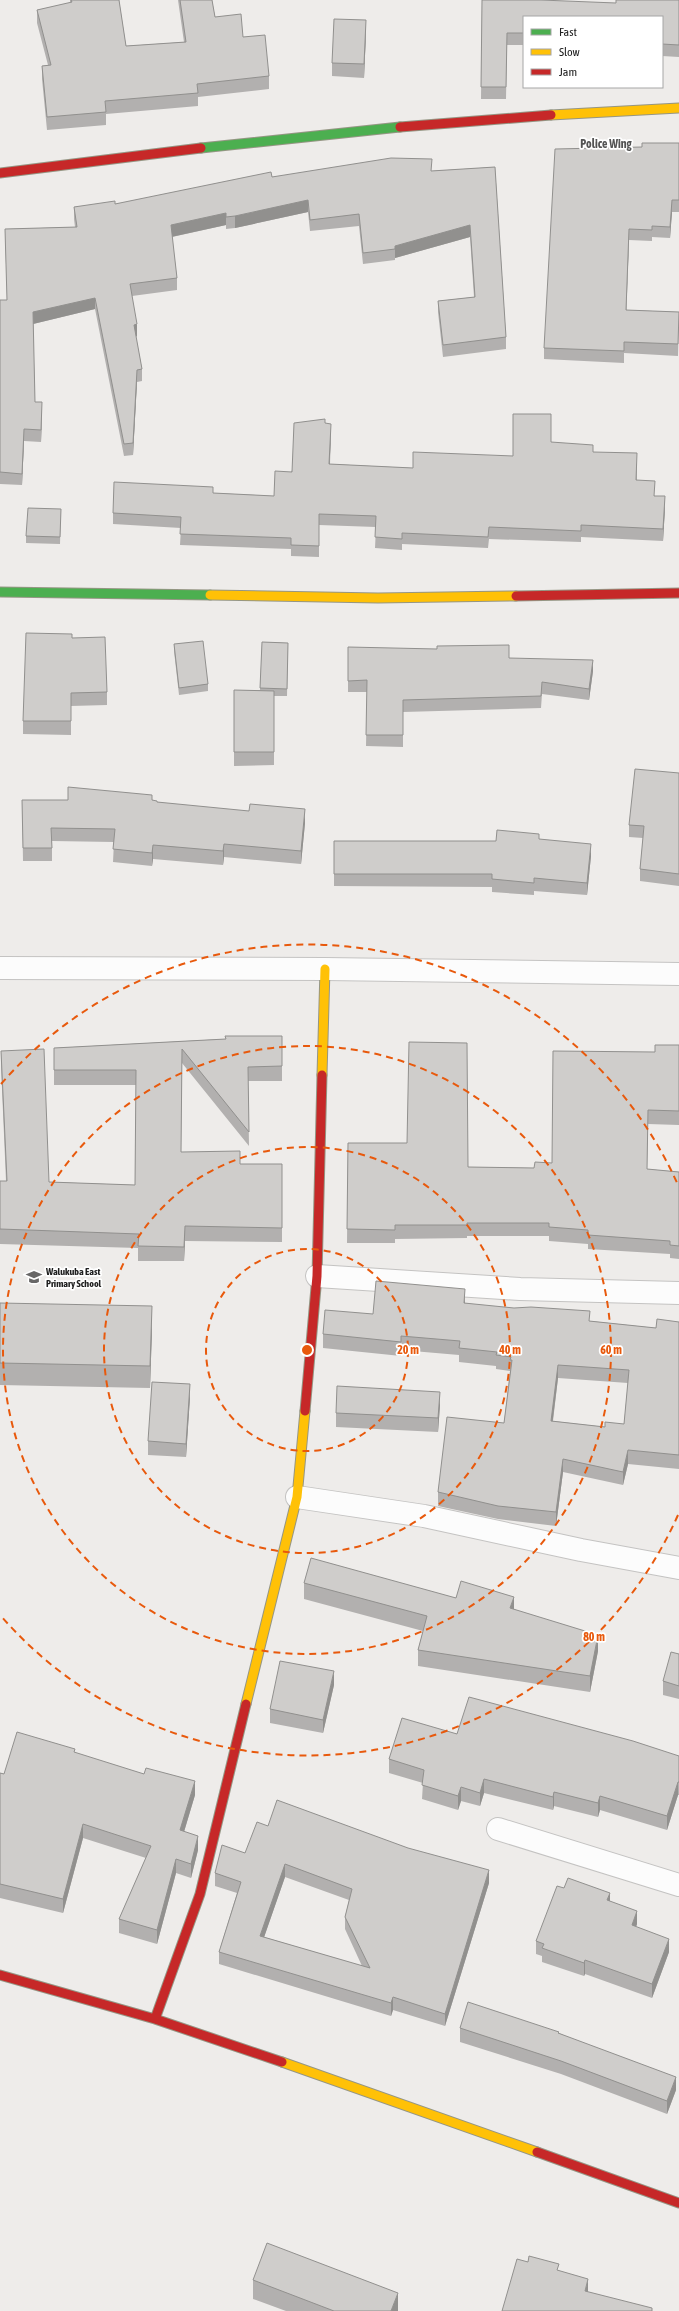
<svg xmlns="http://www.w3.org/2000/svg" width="679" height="2311" viewBox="0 0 679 2311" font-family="'Asap Condensed',sans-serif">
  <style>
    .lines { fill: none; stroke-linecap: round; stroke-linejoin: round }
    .street-casing { stroke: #c4c3c2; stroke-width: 24 }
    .fast-casing { stroke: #959684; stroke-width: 11 }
    .slow-casing { stroke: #959684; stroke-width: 11 }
    .jam-casing { stroke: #959684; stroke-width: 11 }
    .street { stroke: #fcfcfc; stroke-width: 22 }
    .fast { stroke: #4caf50; stroke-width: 9 }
    .slow { stroke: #ffc107; stroke-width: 9 }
    .jam { stroke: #c62828; stroke-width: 9 }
    .wall { fill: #b2b0af; fill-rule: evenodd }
    .shaded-wall { fill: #91908e }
    .building { fill: #cfcdcb; stroke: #91908e; fill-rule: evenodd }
    .ring { fill: none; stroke: #e8590c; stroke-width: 2; stroke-dasharray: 7 5 }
    .labels { text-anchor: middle; stroke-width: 3.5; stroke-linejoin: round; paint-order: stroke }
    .poi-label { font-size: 10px; font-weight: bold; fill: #202020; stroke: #fff; text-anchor: start }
    .quarter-label { font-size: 12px; font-weight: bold; fill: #535353; stroke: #fff }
    .centre { fill: #e8590c; stroke: #fff; stroke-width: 2 }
    .ring-label { font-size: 12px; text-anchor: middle; font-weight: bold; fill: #e8590c; stroke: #fff; stroke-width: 3.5; stroke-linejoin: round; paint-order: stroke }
  </style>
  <rect width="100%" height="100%" fill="#eeecea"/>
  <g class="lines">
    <defs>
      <path id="street" d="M0,968L325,969L679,974
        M317,1276L520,1289L679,1293
        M297,1497L424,1516L581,1550L679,1568
        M498,1829L679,1885"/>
      <path id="fast" d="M201,148L400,127
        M0,592L210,595"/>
      <path id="slow" d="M551,115L679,108
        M210,595L378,598L516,596
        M322,1075L325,969
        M246,1704L297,1497L305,1411
        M282,2062L537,2152"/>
      <path id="jam" d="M400,127L551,115
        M0,173L201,148
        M516,596L679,593
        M305,1411L317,1276L322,1075
        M0,1975L155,2019L282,2062
        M155,2019L200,1894L246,1704
        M537,2152L679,2203"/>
    </defs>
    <use href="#street" class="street-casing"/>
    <use href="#fast" class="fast-casing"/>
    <use href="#slow" class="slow-casing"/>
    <use href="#jam" class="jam-casing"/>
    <use href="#street" class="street"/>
    <use href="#fast" class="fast"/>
    <use href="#slow" class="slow"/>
    <use href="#jam" class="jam"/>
  </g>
  <path class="wall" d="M70,0H119L126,46L184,42L178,0H212L215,17L243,37L269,76V89L198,97V106L106,114V125L47,130L42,79V66L48,65L37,23V10L70,3Z
    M482,0L616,3L679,0V57L662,56V17H524V45H507L506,99H481Z
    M366,33L364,78L332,76V63Z
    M679,143V212H672L670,238L652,237V241L629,240L626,310L679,312L678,356L624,353V363L544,359V348L642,147Z
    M495,167L506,337V349L443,357L438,312V301L474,297L470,237L395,258V260L363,264L359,226L310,231L308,212L235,228L226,229V225L172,237L177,278V290L132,296L137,336L136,337L142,369V381L137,382L133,455L124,456L95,309L33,324L35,402L42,414L41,442L24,441L22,485L0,484V300H7L5,229L75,227L74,219V207L115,204L272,177L432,171Z
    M325,423L331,435L330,464L413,468L513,456L551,442L593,452L637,464V480L655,496L665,508L663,541L581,537V542L489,539L488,548L402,544V550L375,548L376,527L319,525V557L291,556V549L180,545L181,528L113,524V513L213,493L274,496Z
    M61,509L60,544L26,543V536Z
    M72,638L107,692V705L71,706V735L23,734V721Z
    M262,642L288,643L287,696H274V765L234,766V690H260Z
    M174,644L208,684V691L179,695L174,651Z
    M348,647L509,658L593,671L589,700L542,694L541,708L403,712V747L366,746L367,692H348Z
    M679,773V886L640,881V869L643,838L629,837V825Z
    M22,800H152L157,802L305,823L301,864L224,857L223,865L153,859L152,866L113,862L114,842L52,841V861H23Z
    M334,841H496L591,856L587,895L534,891V895L492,892V887L334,886Z
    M282,1036V1081H248L249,1146L182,1063L181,1152L240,1164H282V1242L185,1241L184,1261H138V1248L0,1244V1181H6L1,1066V1051L49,1182L135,1185L136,1085H54V1048Z
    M679,1045V1125L648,1124L647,1169L679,1172V1259L670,1258V1254L588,1249V1244L549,1241V1236H467V1238L395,1239V1243H347L348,1143L468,1167L534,1168L552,1163L655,1052Z
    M0,1303L152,1329L150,1388L0,1385Z
    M465,1303L590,1321L656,1328L679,1322V1469L628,1464L623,1485L563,1472L556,1526L498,1519L438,1506V1492L504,1423L510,1371L496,1369V1366L459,1362V1355L401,1350V1356L323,1348V1334L373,1314ZM558,1378L628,1383L624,1424L605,1427L553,1421Z
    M190,1397L186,1457L148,1455V1441Z
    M440,1405L438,1432L336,1427V1413Z
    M304,1583L456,1598L514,1609L598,1651L590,1692L418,1666V1650L423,1631L304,1599Z
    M679,1654V1699L663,1695V1681Z
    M334,1685L323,1733L270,1723V1709Z
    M457,1734L679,1756V1795H678L667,1830L600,1810L598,1817L554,1806L553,1810L484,1793L480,1806L461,1801L458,1810L422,1799L423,1783L389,1773V1759Z
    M75,1753L195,1795L184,1832L198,1850L191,1878L176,1873L157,1944L119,1933V1919L146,1858L83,1838L63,1913L0,1898V1773L4,1774Z
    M268,1826L489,1883L445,2026L393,2010L391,2016L219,1964V1952L237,1893L215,1886V1873L245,1853ZM285,1877L349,1900L345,1917V1929L362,1966L264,1937Z
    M610,1901L637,1924L636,1927L669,1952L652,1998L585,1974L584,1976L542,1962V1956L536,1954V1941Z
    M460,2028L559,2033L676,2090L667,2114L561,2074L460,2042Z
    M253,2280L398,2311H286L253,2299Z"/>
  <path class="shaded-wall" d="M366,20V33L364,78V64Z
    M308,200V212L235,228V216Z
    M672,200V212L670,238V227Z
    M226,213V225L171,237V225Z
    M470,225V237L395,258V246Z
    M629,229V240L626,321V310Z
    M95,298V309L33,324V312Z
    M137,324V336L134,337V325Z
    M137,370V382L133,455V443Z
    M42,402V414L41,442V430Z
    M331,424V435L329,475V464Z
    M24,429V441L22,485V474Z
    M665,496V508L663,541V529Z
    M593,660V671L589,700V689Z
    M305,809V823L301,864V851Z
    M224,844V857L223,865V851Z
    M591,844V856L587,895V883Z
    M153,845V859L152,866V853Z
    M185,1226V1241L184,1261V1247Z
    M465,1289V1302L464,1317V1303Z
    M152,1306V1329L150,1388V1366Z
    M558,1365V1378L551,1434V1421Z
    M190,1384V1397L186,1457V1444Z
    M440,1392V1405L438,1432V1418Z
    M628,1450V1464L623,1485V1472Z
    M563,1459V1472L556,1526V1512Z
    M514,1597V1612L510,1608Z
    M598,1635V1651L590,1692V1676Z
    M334,1671V1685L323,1733V1720Z
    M484,1779V1793L480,1806V1793Z
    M195,1781V1795L180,1845V1830Z
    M678,1782V1795L667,1830V1816Z
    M461,1787V1801L458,1810V1796Z
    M554,1792V1806L553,1810V1797Z
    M600,1796V1810L598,1817V1803Z
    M83,1824V1838L63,1913V1899Z
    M198,1836V1850L191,1878V1864Z
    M176,1859V1873L157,1944V1930Z
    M285,1864V1877L260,1949V1936Z
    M489,1870V1883L445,2026V2014Z
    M610,1893V1906L607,1900Z
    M637,1911V1924L632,1938V1925Z
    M669,1939V1952L652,1998V1984Z
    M585,1960V1974L584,1976V1963Z
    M393,1997V2010L391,2016V2003Z
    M676,2077V2090L667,2114V2101Z
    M588,2279V2295L585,2291Z
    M398,2293V2311H391Z"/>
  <path class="building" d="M71,0H119L126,46L186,42L180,0H212L215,17L241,14L243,37L265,35L269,76L197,84L198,93L105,101L106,112L47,117L42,66L51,65L37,10L72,2Z
    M482,0H541L616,3V0H679V45L662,44V17H524V33H507L506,87H481Z
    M334,19L366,20L364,64L332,63Z
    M642,143H679V200H672L670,227L652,226V230L629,229L626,310L679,312L678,344L624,342V351L544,348L555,149L642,147Z
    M391,158L432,159L431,171L495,167L506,337L443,345L438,301L475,297L470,225L395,246V249L363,253L359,214L310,220L308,200L235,216L226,217V213L171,225L177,278L130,284L137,324L134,325L142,369L137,370L133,443L124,444L95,298L33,312L35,402H42L41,430L24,429L22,474L0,472V300H7L5,229L77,227L74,207L115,201V204L271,172L272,177Z
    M513,414H551V442L593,445V452L637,453L636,480L655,481L654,496H665L663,529L581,525V531L489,527L488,537L402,533V539L375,537L376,516L319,514V546L291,545V538L180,534L181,517L113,513L114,482L213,487V493L274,496L275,471L292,472L294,423L325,419V423L331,424L329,464L413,468V452L513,456Z
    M28,508L61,509L60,537L26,536Z
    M26,633L72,634V638L105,637L107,692L71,693V721H23Z
    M203,641L208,684L179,688L174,644Z
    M262,642L288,643L287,689L260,688Z
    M509,645V658L593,660L589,689L542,682L541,696L403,700V735H366L367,680L348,681V647L437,649V646Z
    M234,690L274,691V752H234Z
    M635,769L679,773V874L640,869L644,826L629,825Z
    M68,787L152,795V800L157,801V802L249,811L250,804L305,809L301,851L224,844L223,851L153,845L152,853L113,849L115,829L51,828L52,848H23L22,800H68Z
    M497,830L539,834V839L591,844L587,883L534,878V883L492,879V874H334V841H496Z
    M225,1036H282V1066L248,1067L249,1132L182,1049L181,1152L240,1151V1164H282V1228L185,1226L184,1247L138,1246L139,1234L0,1229V1181H7L1,1051L44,1049L49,1182L135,1185L136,1070H54V1048L226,1039Z
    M409,1042L467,1043L468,1167L534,1168L535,1162L552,1163L553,1051L655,1052V1045H679V1111L648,1110L647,1169L679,1172V1246L670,1245V1241L588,1235V1230L549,1227V1223H467V1225H395V1230L347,1229L348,1143H407Z
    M376,1281L465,1289L464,1303L514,1308L531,1307L590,1311L589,1321L656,1328L657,1319L679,1322V1455L628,1450L623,1472L563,1459L556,1512L498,1506L438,1492L447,1417L504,1423L512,1360H510L511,1357L496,1355L497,1352L459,1348L460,1341L401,1336V1342L323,1334L325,1310L373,1314ZM558,1365L629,1370L624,1424L605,1422V1427L551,1421Z
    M0,1303L152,1306L150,1366L0,1363Z
    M152,1382L190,1384L186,1444L148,1441Z
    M337,1386L440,1392L438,1418L336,1413Z
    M311,1558L456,1598L461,1581L514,1597L510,1608L598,1635L590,1676L418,1650L427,1616L304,1583Z
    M671,1652L679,1654V1686L663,1681Z
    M280,1661L334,1671L323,1720L270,1709Z
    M469,1697L633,1741L679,1756V1782H678L667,1816L600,1796L598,1803L554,1792L553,1797L484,1779L480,1793L461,1787L458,1796L422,1785L424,1770L389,1759L402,1718L457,1734Z
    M17,1732L75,1749L74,1752L144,1774L146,1768L195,1781L180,1830L198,1836L191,1864L176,1859L157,1930L119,1919L151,1846L83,1824L63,1899L0,1884V1773L4,1774Z
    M277,1800L408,1848L489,1870L445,2014L393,1997L391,2003L219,1952L241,1882L215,1873L222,1845L245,1853L257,1822L268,1826ZM285,1864L352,1889L345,1917L370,1968L260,1936Z
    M568,1878L610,1893L607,1900L637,1911L632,1925L669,1939L652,1984L585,1960L584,1963L542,1948L544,1944L536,1941L557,1886L564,1888Z
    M468,2002L559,2032L558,2033L676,2077L667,2101L561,2061L460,2028Z
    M267,2243L398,2293L391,2311H334L253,2280Z
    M529,2256L559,2264L557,2270L588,2279L585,2291L652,2308V2311H502L517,2259L528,2262Z"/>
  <g class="ring">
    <circle cx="307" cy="1350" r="101"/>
    <circle cx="307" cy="1350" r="203"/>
    <circle cx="307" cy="1350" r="304"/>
    <path d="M678 1515A406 406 0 0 1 1 1616M1 1084A406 406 0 0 1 678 1185"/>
  </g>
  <defs>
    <symbol id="school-bare" viewBox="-9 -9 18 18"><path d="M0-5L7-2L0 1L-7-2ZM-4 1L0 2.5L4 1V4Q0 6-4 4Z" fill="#686767" stroke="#fff" stroke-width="2.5" paint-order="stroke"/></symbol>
  </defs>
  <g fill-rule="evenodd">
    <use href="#school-bare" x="23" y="1266" width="22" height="22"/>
  </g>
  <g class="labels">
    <g class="poi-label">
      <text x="46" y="1275">Walukuba East<tspan x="46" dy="12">Primary School</tspan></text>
    </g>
    <g class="quarter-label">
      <text x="606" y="148">Police Wing</text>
    </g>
  </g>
  <circle cx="307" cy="1350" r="6" class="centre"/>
  <g class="ring-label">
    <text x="408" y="1354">20 m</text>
    <text x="510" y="1354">40 m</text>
    <text x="611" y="1354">60 m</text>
    <text x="594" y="1641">80 m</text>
  </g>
  <rect x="523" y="16" width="140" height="72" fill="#ffffff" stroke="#a6a6a6"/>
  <rect x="531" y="29" width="20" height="6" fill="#4caf50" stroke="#a6a6a6"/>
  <text x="559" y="36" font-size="12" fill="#202020">Fast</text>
  <rect x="531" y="49" width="20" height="6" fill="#ffc107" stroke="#a6a6a6"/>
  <text x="559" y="56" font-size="12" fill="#202020">Slow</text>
  <rect x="531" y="69" width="20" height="6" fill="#c62828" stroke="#a6a6a6"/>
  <text x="559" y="76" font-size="12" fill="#202020">Jam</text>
</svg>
